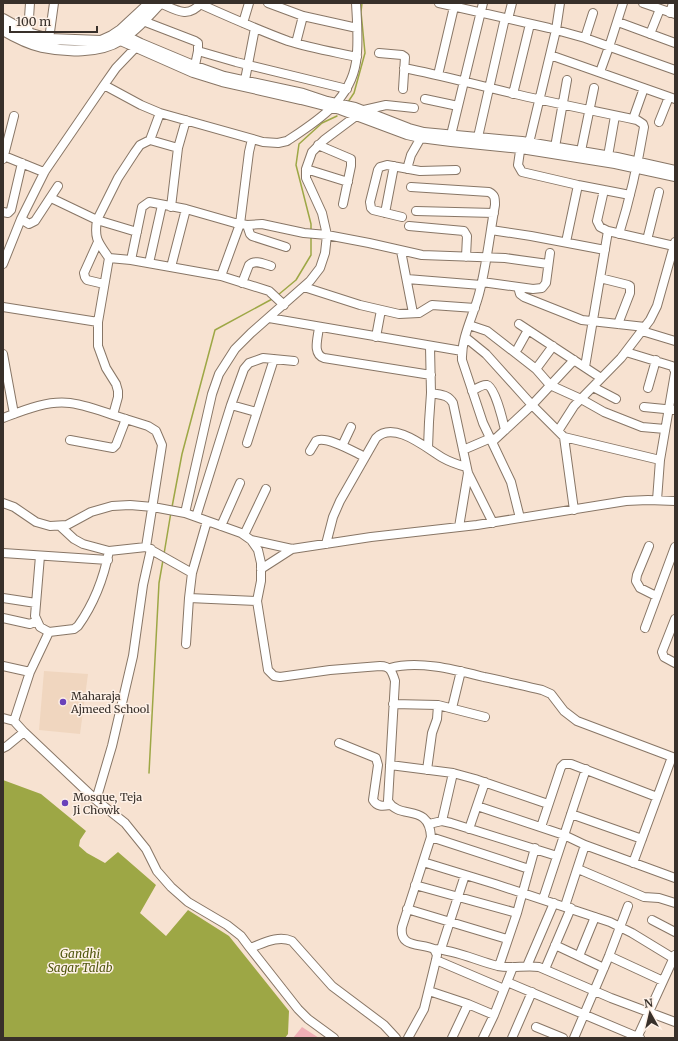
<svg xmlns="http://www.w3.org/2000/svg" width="678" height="1041" viewBox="0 0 678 1041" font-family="Merriweather,serif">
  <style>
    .built { fill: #f0d6bf }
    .green { fill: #f0afb6 }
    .water { fill: #9da745 }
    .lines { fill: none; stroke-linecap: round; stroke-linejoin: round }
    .stream { stroke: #9da745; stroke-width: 1.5 }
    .minor-casing { stroke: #887666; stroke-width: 10 }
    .major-casing { stroke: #887666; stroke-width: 12 }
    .minor { stroke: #fff; stroke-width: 8 }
    .major { stroke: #fff; stroke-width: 10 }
    .poi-dot { fill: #6a42ba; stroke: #fef1e7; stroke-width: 1.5 }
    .labels { text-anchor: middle; stroke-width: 3; stroke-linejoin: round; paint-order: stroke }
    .poi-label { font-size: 11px; fill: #38302a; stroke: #fef1e7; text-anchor: start }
    .water-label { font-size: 12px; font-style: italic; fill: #51570f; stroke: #fef1e7 }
  </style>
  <rect width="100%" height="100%" fill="#f7e2d1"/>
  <path class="built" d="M44,671L88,674L80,734L39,730Z"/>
  <path class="green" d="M302,1027L319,1038H293Z"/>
  <path class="water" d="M3,780L41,794L86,831L80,840L79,846L87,853L105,863L118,852L156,885L140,913L166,936L188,910L229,936L289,1011L288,1034L285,1038H3Z"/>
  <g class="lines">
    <path class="stream" d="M348,102L354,93L365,53L361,12L362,3
      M311,231V224L296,165L299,144L322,123L337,116
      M278,295L296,280L311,255V237
      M172,507L182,454L215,330L274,298
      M164,554L171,512
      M149,773L159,583L163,560"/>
    <defs>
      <path id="minor" d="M160,3C176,10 188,19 201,3
        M268,3L303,16L357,28
        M439,3L549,28L585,38L675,70
        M643,3L675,14
        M200,4C229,17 258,30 288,41C310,48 334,52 357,57
        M670,13L673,3
        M508,19L512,3
        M143,21L195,41L198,43V51L194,70
        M618,22L675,43
        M243,23L249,3
        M123,32L127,36L141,43L196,66L224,76L303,93L327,101L355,107L409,128L424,132L522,141L617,157L675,170
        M28,33L30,3
        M650,34L660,9
        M585,38L593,13
        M49,39L54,3
        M116,39L193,73L222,82L301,100L340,110L407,135L420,138L451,142L521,149L615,164L675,177
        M296,43L303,16
        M198,51L236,62L347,89
        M379,53L402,55L405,57L403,89
        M550,55L675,99
        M404,68C441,75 476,85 511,93C553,103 595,111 637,120L643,124L644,127C638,163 630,199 619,234
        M600,72L609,47L623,3
        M438,75L454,7
        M104,85L141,105L160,113L263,142L278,143L287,141C317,121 350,101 356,62C359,43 357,22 356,3
        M244,85L255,28
        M513,94L530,24
        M425,99L458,106
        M633,119L644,88
        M659,122L669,97
        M451,135L483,3
        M478,137L505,18
        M150,140L178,148
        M529,143L556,30L560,3
        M521,144L518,165L522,172L578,185L630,195
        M318,145L351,159V166L343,204
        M555,147L567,80
        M581,151L594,88
        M4,156L41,171H45
        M608,156L615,116
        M3,159L14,116
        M306,169L348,182
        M407,169L411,155L423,134
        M411,187L489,192C495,195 495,198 495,205C490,233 487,262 480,290C475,313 461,336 462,360L483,423L511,482L520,518
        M604,190L597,221L600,227L608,231L674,246
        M51,198L97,220C94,239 98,242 109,258
        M171,207L178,148L186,120
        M416,211L494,213
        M3,212L8,213L11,210L22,163
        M385,213L394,166
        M402,217L373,210L371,208L370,202L378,170L380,167L387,165L420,171L456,170
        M21,219L29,224L35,221L58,186
        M247,225L250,234L252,236L286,247
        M409,226L464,231L467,236L466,257
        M491,230L531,236L605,250
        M137,232L97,220L118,178L135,152L140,145L150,140L160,113
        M647,240L659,192
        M98,242L84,273L85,277L87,280L104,284
        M566,242L578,185
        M401,251L413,313
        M131,260L221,276L269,291L284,305
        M149,263L162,205
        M3,264L21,219L45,171L104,85L116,68L138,45
        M171,267L186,209
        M221,276L240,224L249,152L252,139
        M600,278L628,285L630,286V293L618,324
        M407,279L481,285
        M482,282L533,289L542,288L546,283L550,253
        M242,283L249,265C255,259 264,264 271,266
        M304,287L360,305L399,314L419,313L432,305L475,308
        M518,287L520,294L524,297L582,320L645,327
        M3,307L98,322L109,258L131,260L142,207L149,202L186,209L235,223L247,225L262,224L304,233L327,235L369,243L422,255L505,258L548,264
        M269,318L462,351
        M98,322V346L106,368L116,384L118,391V397L113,415L148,426L156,431L162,445L146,547
        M519,324L601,378
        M469,325L487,331L536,369L550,385L581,399L604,412L642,427L665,429
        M319,327C318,338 312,354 324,358L431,375
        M642,331L675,341
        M376,337L381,310
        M465,337L486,354L532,405L564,437L660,460
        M518,348L528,330
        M626,352L672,366L675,371
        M3,354L14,414
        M585,367L608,231
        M536,369L553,346
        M593,387L616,399
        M648,388L656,360
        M472,391C476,389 482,384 487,385C495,387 503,421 505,430
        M431,393C440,395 448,394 453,403L468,473L493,523
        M231,405L256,412
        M644,407L675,410
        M3,418C24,410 48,400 70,403C85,405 99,410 113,415
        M558,431L574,406L621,358L650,320L657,306L675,242
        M564,437L574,510
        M70,440L113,448L116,445L126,419
        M492,442L532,405L574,360
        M247,443L274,359
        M342,446L351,427
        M428,448L429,422L431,393L430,347
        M463,450L491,438
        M310,451L316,441C326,435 354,452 365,457
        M657,500L660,460L675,373
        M3,503L14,507L36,522L50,526L67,525L91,512L112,506L130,505L153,507L185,513L241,533L251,540L258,550L261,563V581L257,601L268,670L274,676L280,677L330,670L380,666C390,666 392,671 395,681L388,801C400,821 429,802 431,837L402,927C399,948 420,943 434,949L437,955L436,960L424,1009L408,1038
        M185,513L212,394L219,374L235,349L251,333L310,281L320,268L325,253L327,235L322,213L306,178V169L312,152L324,140L364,110L386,105L414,108
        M196,517L231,405L244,369L249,363L263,358L294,361
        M221,526L240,483
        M459,527L468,473
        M244,535L266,489
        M251,540L292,549L371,537L477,525L626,501L648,500L675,501
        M326,544L333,517L340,501L376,438C394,420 426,448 443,458C450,462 459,465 466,467
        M649,546L637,575L636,581L640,588L656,596
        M109,551L146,547L192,573L189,598L257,601
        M3,553L108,560
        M40,556L35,616L40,627L49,632
        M261,569L292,549
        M192,573L207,521
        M3,598L36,603
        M3,618L30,624L37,621
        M675,619L662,652L664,657L675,663
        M645,628L675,547
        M186,644L189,598
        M3,666L30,672
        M390,668C419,660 456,670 484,677C504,681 523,686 542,690L551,694L564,711L577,721L675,758
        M393,704L438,705L485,717
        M452,708L461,671
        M3,718L14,721L24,732L96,800L125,823L146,849L157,871L171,887L188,902L227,925L241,936L250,948C264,943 278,935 292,941L332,986L384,1025L396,1038
        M14,721L30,672L49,632L74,629L78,626C93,605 104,577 109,551L83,544L74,539L60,526
        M339,743L376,758L378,765L373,800C377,807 383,806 390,805
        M3,748L7,746L24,732
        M390,765L453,773L475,779L548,804
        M427,770L432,733L437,719L438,705
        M96,800L112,746L133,656L143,585L151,549
        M477,806L564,835L585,845L675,878
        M571,814L642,839
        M442,821L453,773
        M429,824L442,821L451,823L557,856
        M541,827L561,767L564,764H571L657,797
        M469,829L485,782
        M431,837L529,869
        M423,862L495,884L610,922L632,933L673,958
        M633,863L672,757
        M578,869L644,897L659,898L675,903
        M415,885L517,913
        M543,899L586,769
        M565,906L585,845
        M407,909L507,939
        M652,920L675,932
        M555,945L604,968
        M250,948L298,1009L308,1019L334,1038
        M434,949C456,950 477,961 498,966C512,969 525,965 539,967L611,998L675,1022
        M441,949L465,875
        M579,956L595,917
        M609,956L663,981
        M436,960L504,989
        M499,966L517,913L535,848
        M527,966L554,903
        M545,969L571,908
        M507,982L640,1038
        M429,991L468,1004L494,1015
        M536,1027L563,1038
        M452,1038L468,1004
        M483,1038L494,1015L513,967
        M512,1038L532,992
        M574,1038L609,956L628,906
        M637,1038L675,955"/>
      <path id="major" d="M3,19L28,33L49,39L101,41L112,36L121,30L150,3
        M3,30C15,37 29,44 42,47C65,52 100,53 120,40C135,31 148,16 160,3"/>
    </defs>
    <use href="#minor" class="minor-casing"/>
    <use href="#major" class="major-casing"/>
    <use href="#minor" class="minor"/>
    <use href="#major" class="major"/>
  </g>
  <g class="poi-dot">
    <circle cx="63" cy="702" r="4"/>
    <circle cx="65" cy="803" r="4"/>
  </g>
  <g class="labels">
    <g class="poi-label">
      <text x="71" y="700">Maharaja<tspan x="71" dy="13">Ajmeed School</tspan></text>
      <text x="73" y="801">Mosque, Teja<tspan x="73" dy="13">Ji Chowk</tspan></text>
    </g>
    <g class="water-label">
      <text x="80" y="958">Gandhi<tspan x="80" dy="14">Sagar Talab</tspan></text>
    </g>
  </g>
  <rect width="678" height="1041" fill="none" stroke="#38302a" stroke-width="8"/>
  <g transform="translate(650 1013) rotate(352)" stroke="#fef1e7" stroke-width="3" paint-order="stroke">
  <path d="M0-3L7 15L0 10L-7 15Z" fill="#38302a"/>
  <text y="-6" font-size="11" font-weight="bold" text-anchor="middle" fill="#38302a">N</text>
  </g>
  <path d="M10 26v6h87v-6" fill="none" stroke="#38302a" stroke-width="2"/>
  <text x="16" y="26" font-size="12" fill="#38302a" stroke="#fef1e7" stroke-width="3" paint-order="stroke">100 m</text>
</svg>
